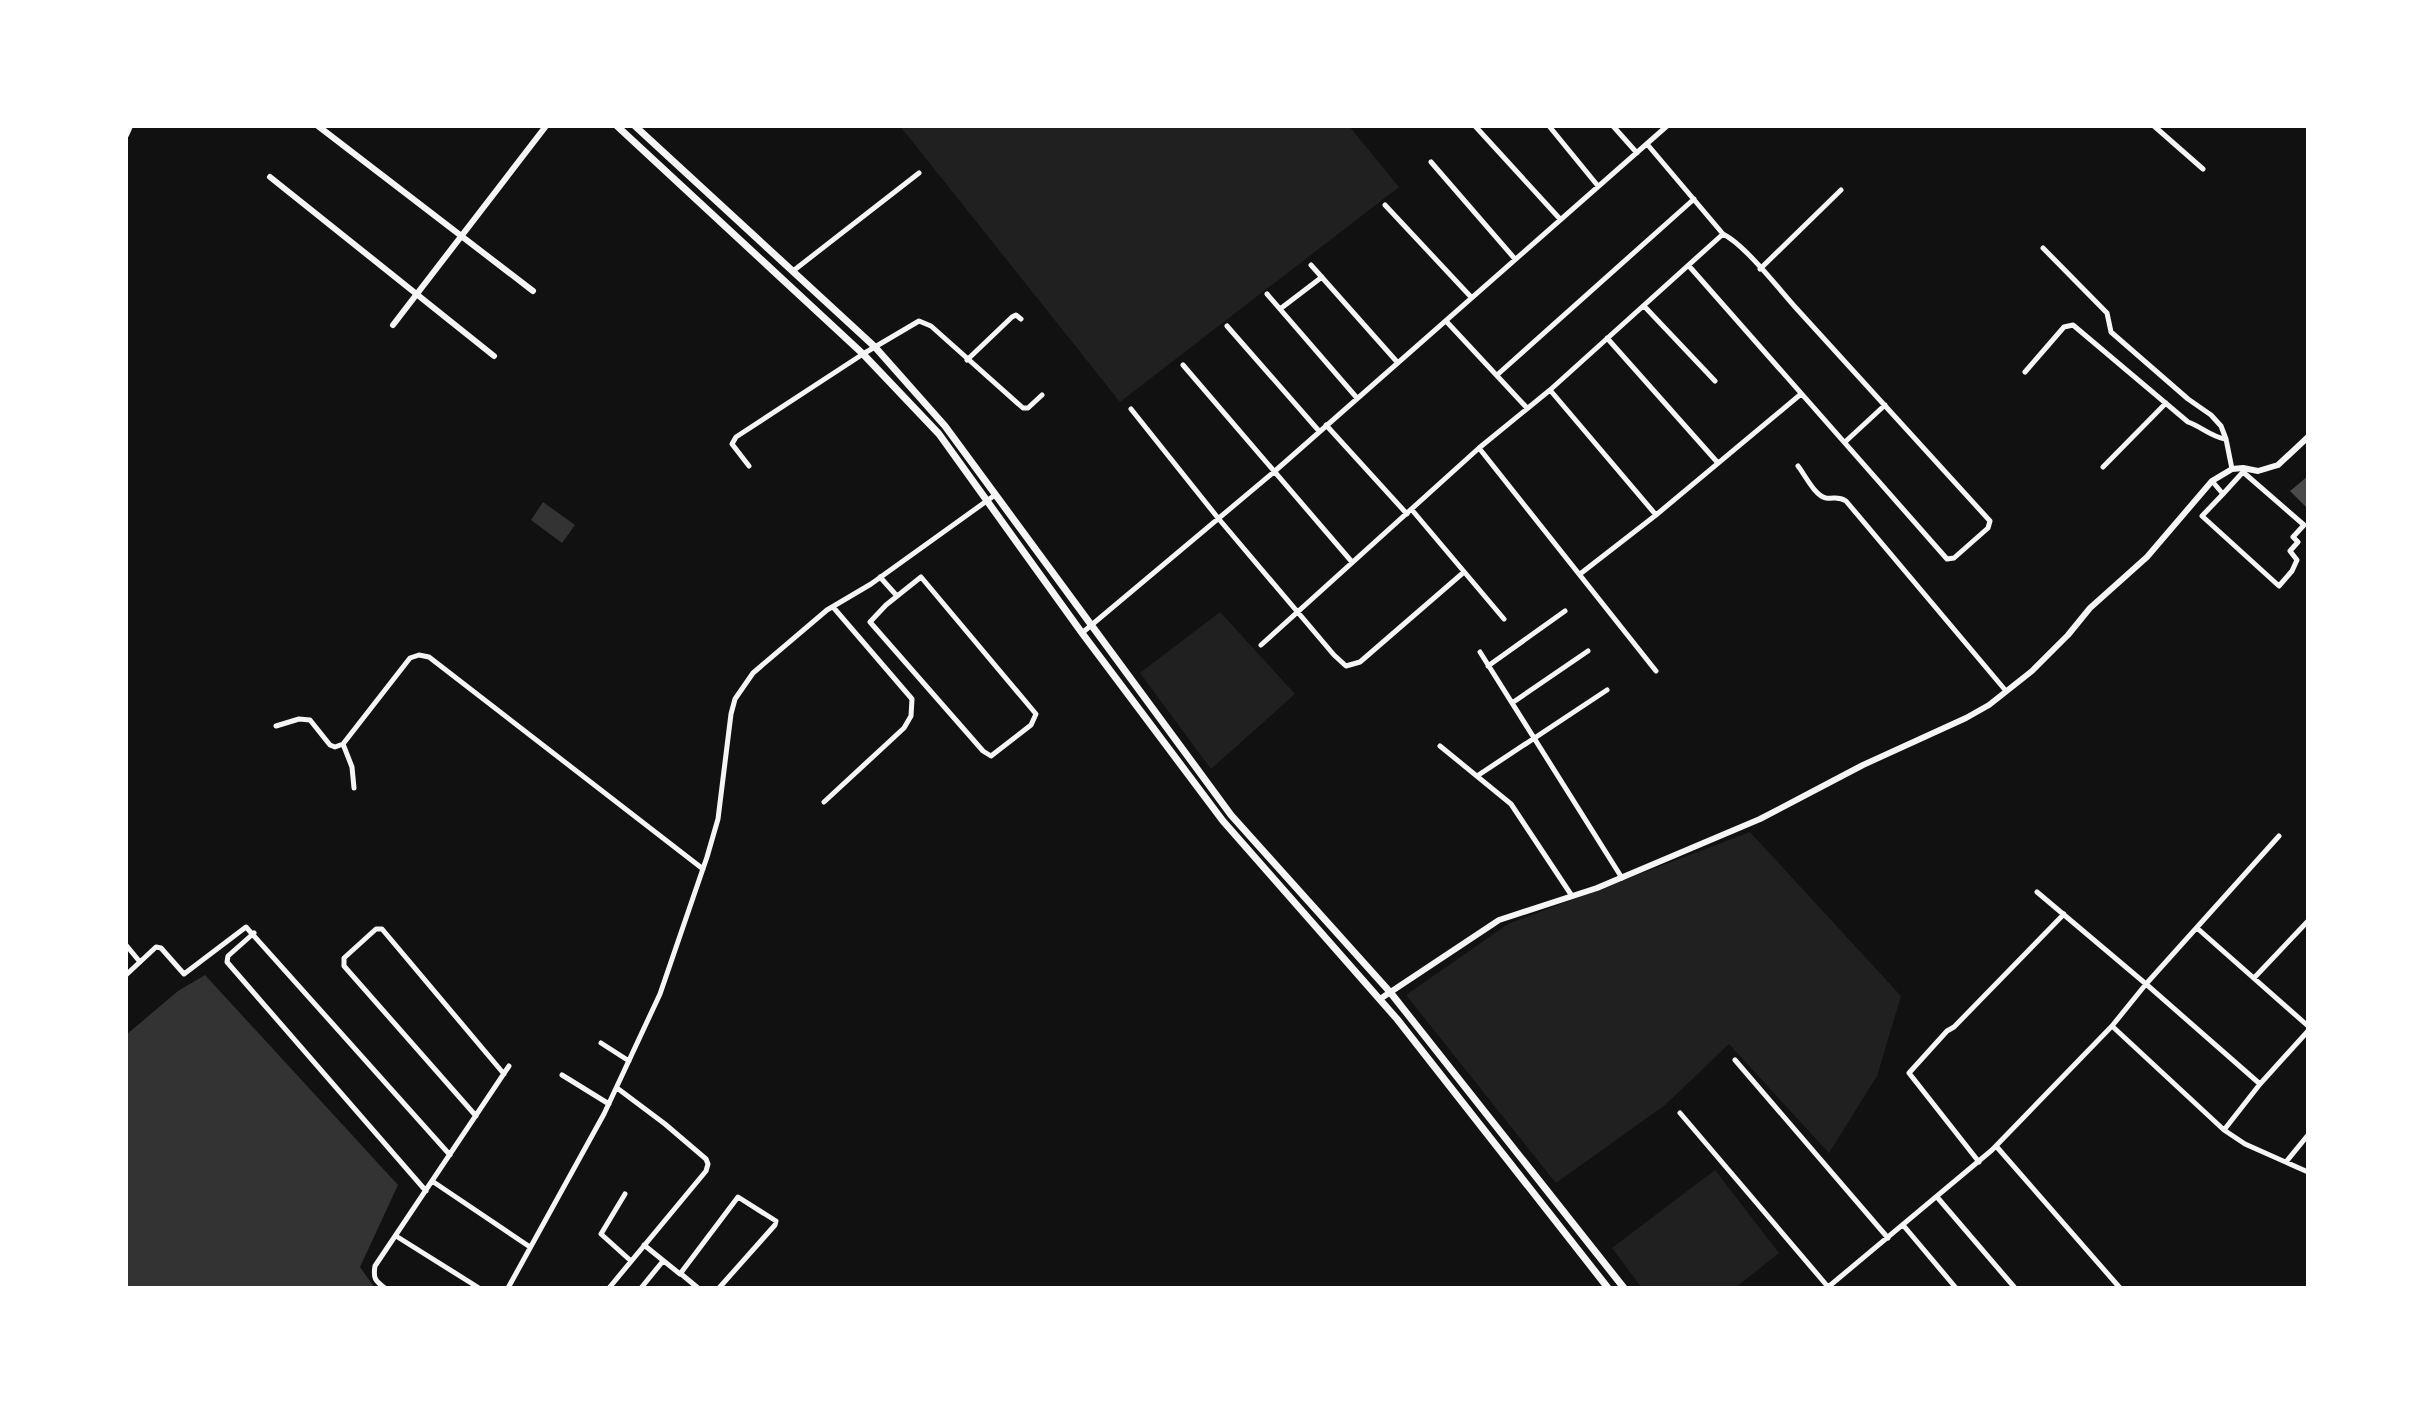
<svg xmlns="http://www.w3.org/2000/svg" width="2434" height="1414" viewBox="0 0 2434 1414" font-family="Commissioner,sans-serif">
  <style>
    .green { fill: #202020 }
    .water { fill: #333 }
    .building { fill: #4a4a4a }
    .lines { fill: none; stroke-linecap: round; stroke-linejoin: round }
    .minor { stroke: #f5f5f5; stroke-width: 5 }
    .tertiary { stroke: #f5f5f5; stroke-width: 6 }
    .secondary { stroke: #f5f5f5; stroke-width: 7 }
  </style>
  <rect width="100%" height="100%" fill="#111"/>
  <path class="green" d="M900,126H1349L1399,187L1120,402Z
    M1220,612L1295,694L1211,769L1140,673Z
    M1750,832L1901,996L1877,1076L1829,1153L1729,1044L1665,1105L1556,1183L1406,995L1508,924Z
    M1715,1170L1779,1253L1735,1288H1642L1612,1248Z"/>
  <path class="water" d="M543,502L575,525L562,543L531,520Z
    M205,975L398,1185L360,1267L375,1288H126V1035L178,991Z"/>
  <path class="building" d="M2308,476V509L2290,491Z"/>
  <g class="lines">
    <path class="minor" d="M1475,126L1560,219
      M1549,126L1598,186
      M1613,126L1637,153
      M2154,126L2203,169
      M1647,144L1723,234
      M1431,162L1515,259
      M1385,205L1471,297
      M2043,248L2107,313L2111,332L2188,399L2211,415L2221,426L2226,439L2232,469
      M1311,265L1398,363
      M1760,269L1841,190
      M793,271L919,173
      M1267,294L1357,398
      M1644,306L1715,381
      M1280,309L1322,277
      M1446,321L1527,408
      M1227,326L1319,431
      M1607,338L1718,463
      M967,360L1012,317L1016,315L1021,319
      M1183,365L1352,562
      M2025,372L2064,327L2073,325L2188,422C2202,427 2210,436 2225,439
      M1497,375L1694,199
      M1550,390L1656,515
      M1131,409L1218,518L1334,655L1346,666L1360,662L1464,572
      M1326,425L1407,514
      M1845,442L1885,405
      M1479,448L1656,671
      M749,466L732,444L736,437L863,354L919,321L931,326L1023,408H1028L1042,395
      M1798,466C1805,475 1815,496 1826,498C1835,499 1838,496 1846,501L2006,691
      M2103,467L2166,403
      M2212,481L2223,494L2202,516L2279,586L2292,571L2297,560L2290,551L2298,542L2293,537L2304,525L2243,472L2223,494
      M1412,510L1504,619
      M1580,574L1656,515L1801,394
      M880,577L897,596
      M921,577L1036,714L1031,725L991,756L983,751L870,622L886,605Z
      M1082,633L1275,471L1667,126
      M1261,645L1479,448L1550,390L1723,234C1745,245 1778,288 1796,308C1861,379 1925,450 1990,521L1988,528L1954,558L1947,559L1689,266
      M1480,652L1622,878
      M1488,666L1565,611
      M1512,703L1588,651
      M276,726L299,719L310,720L330,745L335,747L343,744
      M1440,746L1511,804L1572,896
      M1477,776L1607,690
      M354,788L352,767L343,744L410,658L419,655L429,657L703,869
      M824,802L904,728L911,716L912,699L833,607
      M2037,892L2146,984L2260,1084
      M2197,928L2308,1026
      M254,933L228,956L227,962L426,1191
      M126,945L140,962
      M126,975L156,947L161,948L184,974L246,927L450,1155
      M2254,978L2308,921
      M2112,1026L2224,1130L2245,1144L2308,1172
      M601,1043L629,1061
      M1735,1060L1888,1238
      M562,1075L609,1104
      M1680,1113L1829,1288
      M476,1116L344,966V958L376,929H382L504,1074
      M2224,1130L2260,1084L2308,1031
      M1996,1146L2120,1288
      M1979,1162L1909,1073L1947,1031L1954,1027L2064,914
      M2286,1162L2308,1135
      M432,1181L530,1247
      M625,1194L601,1234L631,1261
      M1937,1197L2015,1288
      M1903,1225L1956,1288
      M396,1236L479,1288
      M644,1245L680,1274L738,1197L776,1221L775,1225L719,1288
      M680,1273L698,1288
      M385,1288C375,1281 373,1278 375,1266L509,1066
      M508,1288L604,1114L660,994L707,857L718,819L731,714L735,699L753,673L827,610L871,584L995,495
      M609,1288L706,1171L708,1164L706,1159L665,1124L617,1088
      M641,1288L663,1261
      M1827,1288L1992,1150L2112,1026L2146,984L2279,836"/>
    <path class="tertiary" d="M318,126L533,291
      M126,135L130,126
      M270,177L494,356
      M393,325L546,126
      M1380,999L1499,920L1597,888L1760,819L1863,765L1966,718L1989,705L2032,671L2068,635L2090,608L2147,557L2212,481L2232,469L2243,468L2258,471L2278,465L2308,437"/>
    <path class="secondary" d="M617,126L863,354L939,434L1082,633L1223,821L1397,1019L1608,1288
      M635,126L875,347L945,426L1231,815L1390,992L1624,1288"/>
  </g>
  <rect width="2434" height="1414" fill="none" stroke="#ffffff" stroke-width="256"/>
</svg>
